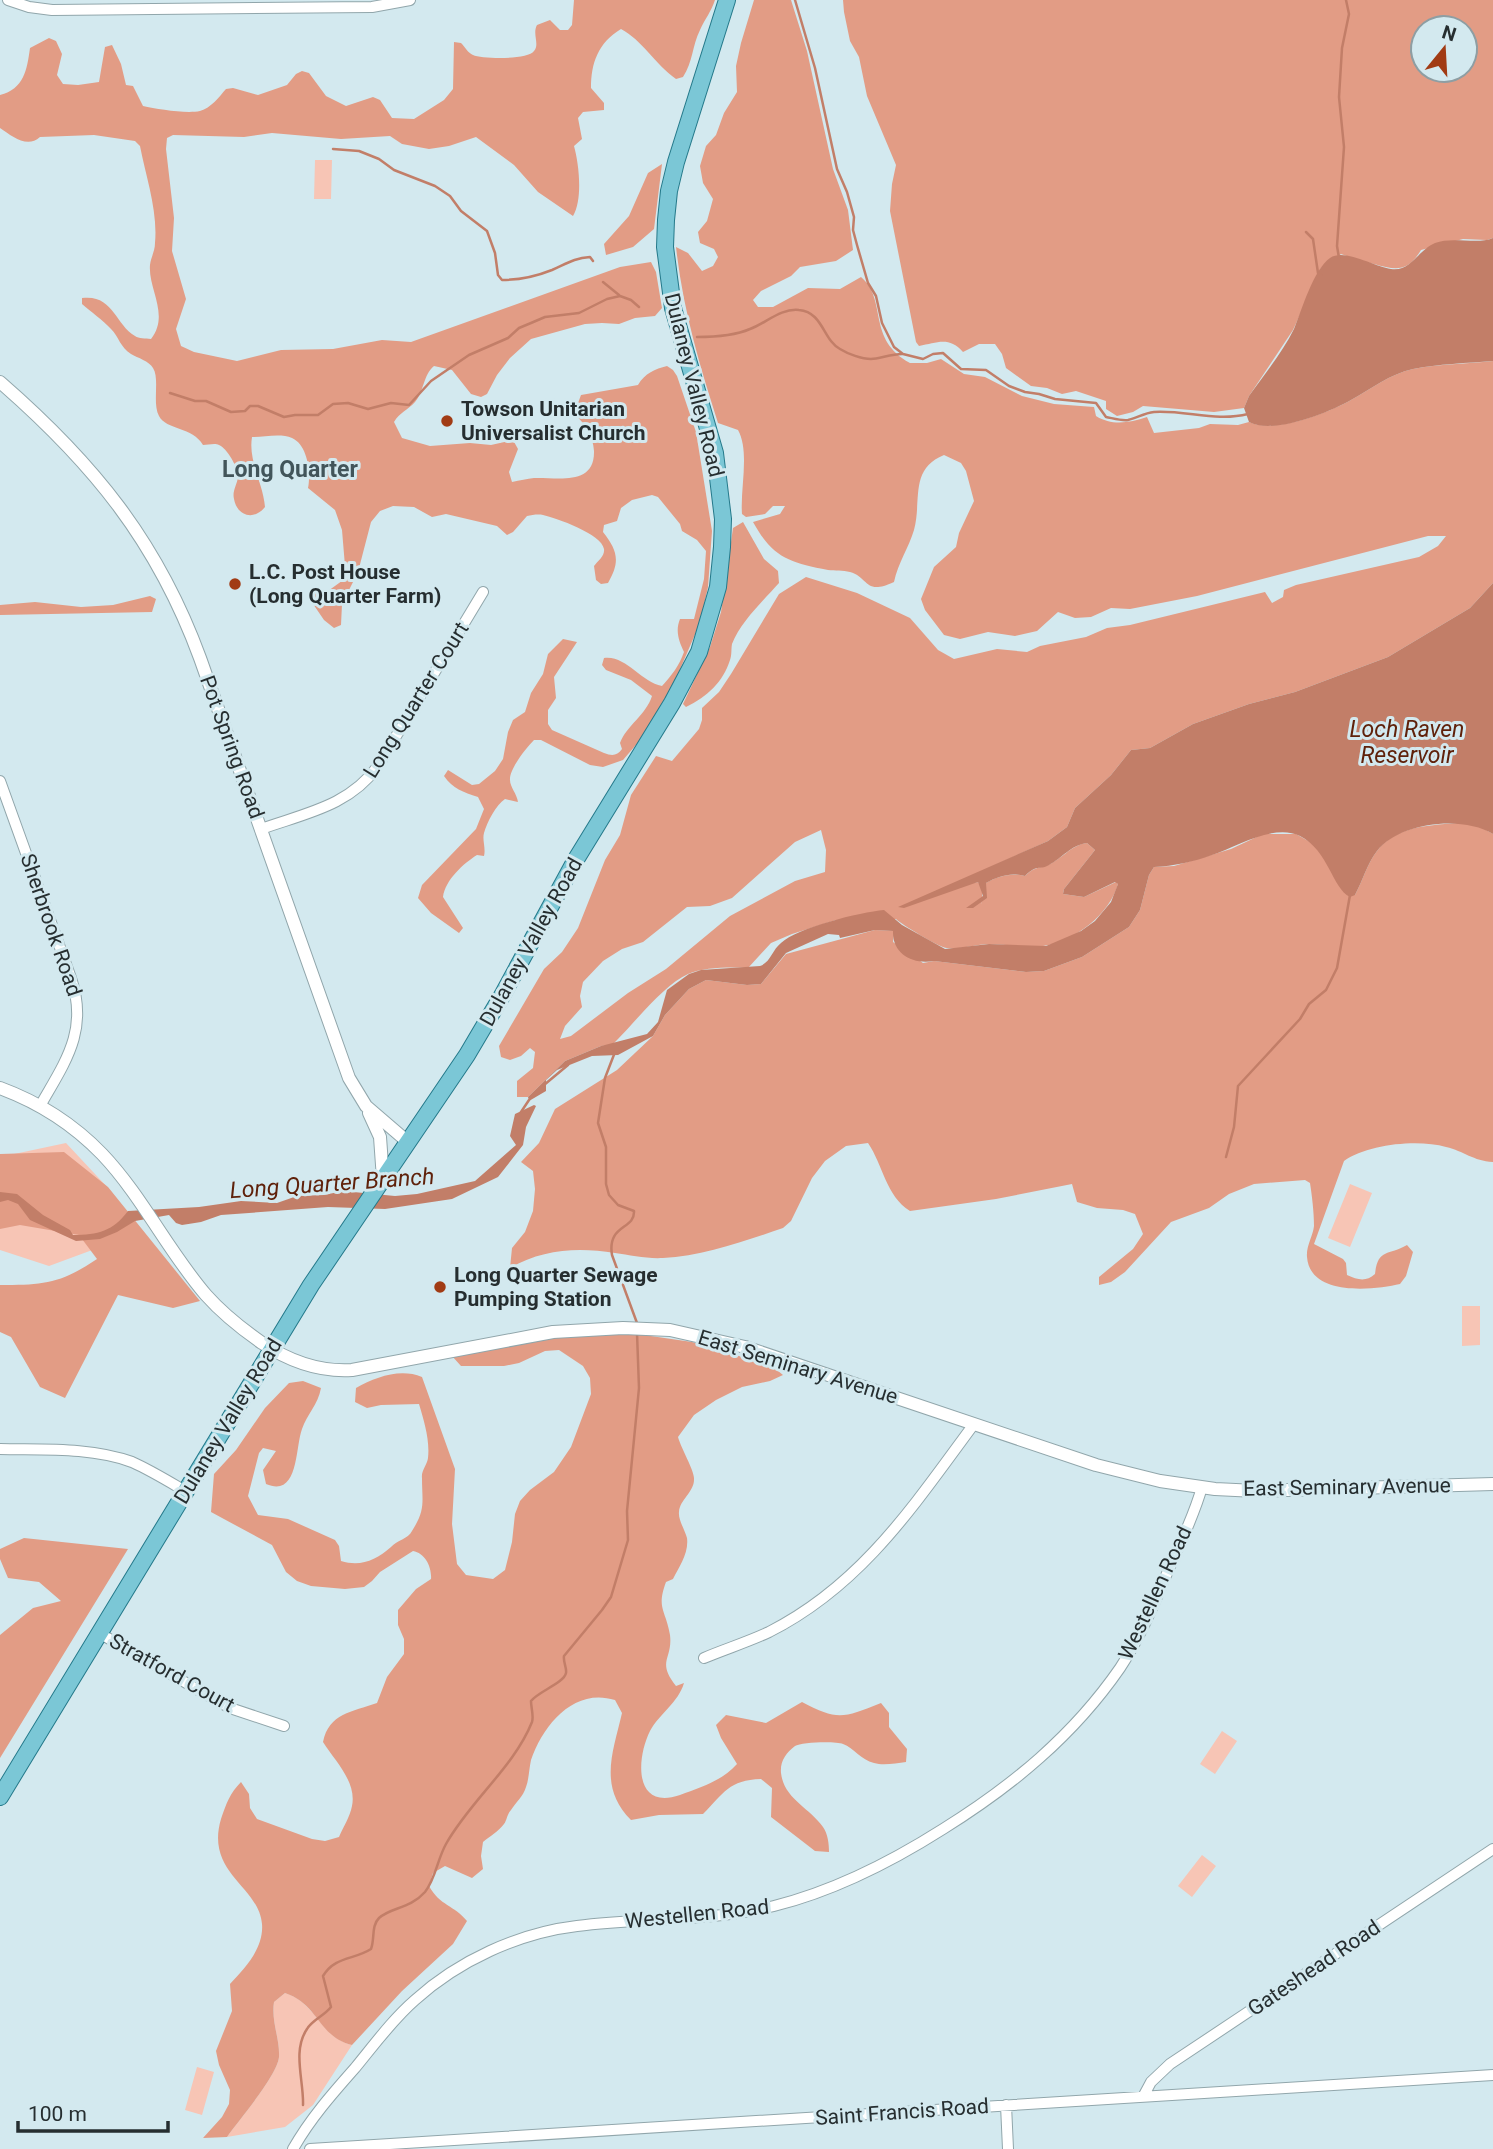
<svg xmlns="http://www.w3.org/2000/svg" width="1493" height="2149" viewBox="0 0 1493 2149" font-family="Roboto,sans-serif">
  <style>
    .green { fill: #f7c5b5 }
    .forest { fill: #e29c85; fill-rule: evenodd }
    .water { fill: #c27e68 }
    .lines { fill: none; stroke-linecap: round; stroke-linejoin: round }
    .stream { stroke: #c27e68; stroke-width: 2.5 }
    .minor-casing { stroke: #91a6ab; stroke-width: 12 }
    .tertiary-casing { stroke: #91a6ab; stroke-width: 14 }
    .primary-casing { stroke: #24798a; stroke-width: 18 }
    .minor { stroke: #fff; stroke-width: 10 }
    .tertiary { stroke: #fff; stroke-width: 12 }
    .primary { stroke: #7bc7d6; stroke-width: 16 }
    .poi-dot { fill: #a13b14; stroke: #d3e9ef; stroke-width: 2.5 }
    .labels { text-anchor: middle; stroke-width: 6; stroke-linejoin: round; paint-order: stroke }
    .street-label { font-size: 21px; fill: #262e30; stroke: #d3e9ef }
    .poi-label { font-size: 21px; font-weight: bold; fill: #262e30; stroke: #d3e9ef; text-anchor: start }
    .neighbourhood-label { font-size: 23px; font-weight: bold; fill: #42555a; stroke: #d3e9ef }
    .water-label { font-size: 23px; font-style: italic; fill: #5f210a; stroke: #d3e9ef }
  </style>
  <rect width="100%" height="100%" fill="#d3e9ef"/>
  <path class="green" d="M315,160H332L331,199H314Z
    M66,1143L109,1189L141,1232L49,1266L0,1250V1157Z
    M1350,1184L1372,1193L1350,1247L1328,1238Z
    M1462,1306H1480V1345L1462,1346Z
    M1222,1731L1237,1741L1215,1774L1200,1764Z
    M1202,1855L1216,1866L1192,1897L1178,1886Z
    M285,1993C317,2003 320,2037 352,2045L313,2105L285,2127L227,2137C239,2120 277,2076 279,2057C280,2039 271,2021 274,2002Z
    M197,2067L214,2072L202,2115L185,2110Z"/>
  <path class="forest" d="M574,0H715C711,12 705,19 700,30C692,46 693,62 683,77L676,79C655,64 642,40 621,29C598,43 591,63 591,88L604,103V110L583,112L578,118L582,139L574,146C579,164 583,199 573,216L538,192L514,165L476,137L449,146L429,149L402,144L390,136L341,139L272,133L244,137L173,135L167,138L166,149L174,218L172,251L186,299L176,329L181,346L194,352L237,361L281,350L333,349L382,340L411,342L620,267L651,262L656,272L662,308L655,316L635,318L619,324L602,323L585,324L531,339L510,358L497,375L487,394L481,397L471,394L452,370L434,366C423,375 424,392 415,402C408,410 400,412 394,422L402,438L430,446L470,443L491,445L513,440L518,449L509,472L512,482C520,480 527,479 534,478C556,477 595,487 594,451C593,436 586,424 574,414L581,395L638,385C645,373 655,369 667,366L673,370L677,376L696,432L712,531L708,587L700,623L674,683L641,739L623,760L603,767L590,765L541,740H534C527,747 509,769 510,780C510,787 517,794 518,802L505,799C496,805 487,822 484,833C482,840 486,848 484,856L477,855C464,863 445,880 443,897L463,928L459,933L431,913L418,898L422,885L476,829L484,809L478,797C463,792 453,789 444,776L448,770L472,785L479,784L495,771L503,759L508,732L513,720L525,712L531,693L543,674L548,654L563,639L577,642L554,677L556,698L548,710V724L552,730L604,753C612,756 617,756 622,749L620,743C627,725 646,715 652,696L631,680L606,670L602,665L604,658C626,655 641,682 662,686C672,675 679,666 684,652C679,641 675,631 680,619H694L704,579L706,551L697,540L682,531L680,524L658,497L652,495L632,500L621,508L617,521L604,525L603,532C617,550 621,561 608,583L601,584L596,580L594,566C598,561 605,556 604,549C602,534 556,518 543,515C538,514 532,515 527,516L513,532L507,535L497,526L446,514L432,517L414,507L393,506L380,511L371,522L358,572L342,604L341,625L334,628L324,620L309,598L314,593L328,591L346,578L342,530L335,510L308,488C311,474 308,445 292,438C281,433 264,437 252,437C248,461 263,483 265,507C254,521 237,516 234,499C232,491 237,485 238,477C239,469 227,448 219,445C215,443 208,445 203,445C193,427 166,430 159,416C152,403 160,379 153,368C149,361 138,358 131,354C120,347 119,337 111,329C103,320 91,312 82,304V298C113,294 115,324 135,336C139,339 145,338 151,339C170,315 148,289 150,265C151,257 155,251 155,243C158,211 146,177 140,146L135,141L94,135L40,137C27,149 12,136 0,128V95C24,89 27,70 30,48L49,38L56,41L62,54L57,75L63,84L78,85L99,82L105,47L112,45L121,64L126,85L133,86L143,106C157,109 186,114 200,111C211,108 219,97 226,89L233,88L258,95L287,85L296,74L302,71L309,73L326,96L346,106L373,97L380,100L392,118L414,119L444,100L453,89L454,42L461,43C465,47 468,53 473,55C482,59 528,60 534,51C540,44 532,34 537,25L550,20L560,30H568L572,25Z
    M754,0H791L807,51L833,169L848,210L853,250L836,261L800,267L791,276L761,291L753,300L758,307H773L808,288L840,289L861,277C888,300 866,339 910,363H927L941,359L964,374L985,377L1022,396L1054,404L1094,407L1096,416C1112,426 1129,423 1147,417L1154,433L1199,428L1210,424L1238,425L1249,422C1273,434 1328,413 1351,400C1371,389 1390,374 1413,369C1439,364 1467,364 1493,361V583L1470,608L1388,657L1295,692L1249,704L1193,724L1150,748L1131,750L1111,775L1075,808L1067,827L1048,841L993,866L973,883L978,882C983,889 983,896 981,904L986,883C998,876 1011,873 1025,876C1032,869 1036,868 1045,866C1061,861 1070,845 1087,843L1095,850L1064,889L1063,894L1084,897L1116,882L1118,884C1110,914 1074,942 1043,946C1025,949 1007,944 989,944C976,944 960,950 947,948C940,948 901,924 896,919L836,920L792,934L771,943L748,968C731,967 704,967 688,974C663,985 633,1025 612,1045L601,1046L565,1061L528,1097H517V1081L533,1068L535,1052L530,1048L521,1056L510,1060L501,1057L499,1046L544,969L562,952L578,928L605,860L620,835L631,795L656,756L672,761L699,729L702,720V708L719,692L731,674L779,594L806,577L857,593L910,618L938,650L954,659L997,649L1027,652L1040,646L1086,637L1107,628L1130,625L1265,592L1272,603L1283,597L1284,590L1296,585L1419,557L1438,546L1446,536H1428L1197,596L1130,609L1111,608L1091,617L1075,618L1058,612L1037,631L1015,636L988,632L960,639L944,635L925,610L921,599L934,567L956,547L959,533L974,501L966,471L961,463L944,455C909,469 922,501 914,530C909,547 898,563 894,582C864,596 869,577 850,572C843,570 835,571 828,570C789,562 773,558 753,522L780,514L785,506H773L765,514L746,517L742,514C740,488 750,452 738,430L718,423C699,363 683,310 676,247L688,253L702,271L713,266L718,257L714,249L700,243L698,232L707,221L713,199L703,183L700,166L706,146L716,135L724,113L737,92L736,66L741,43ZM821,830L826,850L825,872L795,881L730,916L666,969L628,993L571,1036L560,1039L565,1026L582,1007L580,996L583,982L603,961L622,949L643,942L687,907L710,906L732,898L795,842Z
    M843,0H1493V238L1487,240L1463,239L1421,250C1407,273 1396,270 1374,264C1362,261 1352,258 1341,254L1321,268L1293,330L1249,396L1244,408L1214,412L1143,406L1133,412L1117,416L1106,409V401L1076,391L1062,394L1047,388L1031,386L1006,368L1002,354L995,344H979L963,352C949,336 937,343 919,346L916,342L890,211L892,184L896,165L867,96L859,57L850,41L844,12ZM1423,28H1465V70H1423Z
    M662,164L654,229L633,247L606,255L604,244L629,216L648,173Z
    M743,522L764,559L778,571L779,583C764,600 741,621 732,644C731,649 732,655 730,660C723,682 707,697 686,707L683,704L710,647L721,612L733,528Z
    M150,596L156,599L152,612L0,615V605L35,602L81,607L113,605Z
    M1462,823L1481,827L1493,834V1162C1473,1161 1464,1151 1446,1147C1418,1139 1368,1144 1344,1161L1314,1244L1343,1259L1346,1263L1347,1275C1358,1280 1366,1282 1375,1274C1378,1248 1388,1256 1407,1245L1413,1252L1406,1276L1400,1284C1374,1290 1310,1297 1307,1257C1306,1246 1313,1236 1314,1226C1314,1212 1312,1196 1310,1183L1305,1180L1254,1184L1229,1194L1209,1208L1171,1222L1125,1272L1111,1282L1099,1285V1277L1133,1249L1143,1234L1135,1214L1123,1210L1097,1208L1077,1202L1072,1184L996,1199L910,1211C886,1196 883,1165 868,1143L846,1146L825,1161L812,1178L791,1221L783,1228C745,1241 703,1256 663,1258C647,1259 630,1255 615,1253C578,1247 543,1249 510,1268L512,1248L525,1232L533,1211L535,1189L533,1171L521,1162L539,1143L555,1109L617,1070L653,1036L665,1015L689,989L706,980L747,985L761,984L786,954L875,930L894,931L893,942L923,963L934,961L1026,972L1044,971L1082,957L1129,927L1140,910L1149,875L1154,867L1174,866L1231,849L1263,834H1296L1310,842L1323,854L1339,885L1355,895C1363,880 1367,864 1377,851C1396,825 1432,825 1462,823Z
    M64,1152L108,1187L200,1301L173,1308L118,1295L65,1398L40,1387L11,1337L0,1332V1285C43,1285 60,1284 97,1259L79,1235L20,1225L0,1229V1154Z
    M637,1334L692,1342L772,1366L783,1375L770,1381L742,1387L716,1400L694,1415L678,1437C681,1448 694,1470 694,1478C695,1492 680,1499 679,1512C678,1520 685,1530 687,1538C689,1553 679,1567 673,1579L666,1582C656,1609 666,1610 670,1635C673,1659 656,1661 676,1686L684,1683C678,1703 660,1713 650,1731C636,1759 634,1811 680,1795C701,1787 722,1781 737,1764L721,1738L716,1725L726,1715L766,1723L802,1702C838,1721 843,1718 881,1703L889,1713V1727L907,1749L906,1762C896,1763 884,1766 874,1763C861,1760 854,1748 843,1744C836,1741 801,1742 795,1746C786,1753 780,1761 781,1773C784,1799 809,1807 823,1827C828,1834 829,1844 829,1852L815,1851L771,1817L772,1788L761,1779C729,1780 724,1793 703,1814L659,1815L631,1820C598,1787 613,1752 622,1713L615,1700C574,1687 543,1725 531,1760C529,1769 529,1779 526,1787C523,1797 516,1802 511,1810C507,1814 507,1820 504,1824C499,1831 489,1837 483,1842L481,1856L483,1869L472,1878L445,1866L433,1873L429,1886C440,1906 454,1905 467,1921L453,1944L402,1991L352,2045C318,2037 319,2004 285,1993L274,2002C271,2021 280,2039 279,2057C277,2076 239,2120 227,2137L203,2138L222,2117L229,2104L230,2090L219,2065L216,2051L232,2011L230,1984C245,1968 264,1948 262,1924C259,1886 205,1873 221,1819C226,1804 230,1793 241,1782L249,1794L250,1808L257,1819L312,1839L325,1841L339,1837C343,1827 350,1817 352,1806C357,1782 335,1761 323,1742C329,1713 352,1712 377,1703L387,1677L404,1654V1639L398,1625V1610L416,1589L431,1579C432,1567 425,1553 413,1551L380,1572L372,1581L364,1587L345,1589L311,1586L297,1581L286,1572L272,1545L211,1512L214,1474L236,1450L265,1408L289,1383L303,1381L321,1388C318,1405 307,1414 302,1429C295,1448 299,1498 266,1484L263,1470L276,1451L263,1448L259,1453L248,1496L258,1515L288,1519L335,1540L339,1546L341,1561C361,1567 376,1560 391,1547C397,1540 408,1539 412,1531C426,1509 422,1502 422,1478C421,1471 427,1465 428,1458C430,1440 424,1421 419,1404L381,1405L367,1408L355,1402L356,1388C376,1377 400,1368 422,1377L455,1469L452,1524L457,1564L466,1575L493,1579L505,1570L512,1542L515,1514L520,1501L530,1490L554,1472L571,1447L591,1394L590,1378L583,1366L559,1350L545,1351L519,1363L504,1366H461L452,1356L567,1336Z
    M24,1538L128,1549L0,1758V1635L33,1608L61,1601L39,1582L8,1578L0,1559V1549Z"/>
  <path class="water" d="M1493,238V361C1467,363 1438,364 1413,369C1390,374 1371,389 1351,400C1328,413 1273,435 1249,422L1244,408L1249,396C1264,375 1282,353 1294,329C1302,310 1313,270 1330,258C1345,248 1374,267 1391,269C1411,272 1418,250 1435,243C1453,236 1477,245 1493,238Z
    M1493,583V834C1463,815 1399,822 1377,851C1367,864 1363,880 1355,895L1350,897C1332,888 1329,851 1300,836C1274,823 1236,847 1212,855C1193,862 1174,866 1154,867L1149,875L1140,910L1129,927L1082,957L1044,971L1026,972L934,961C913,965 892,954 893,931L875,930L840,938L839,935L828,934L786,953L761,984L747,985L706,980L689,989L665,1015L653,1036L618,1055L592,1056L557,1070L546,1080V1091L529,1101L528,1097L565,1061L601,1046L647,1034L658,1022L667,990L689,974L701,970L760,966C771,962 772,950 781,943C797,928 860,912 884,910L902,925L945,949L989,944L1046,946L1081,931L1095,921L1111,902L1118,884L1115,882L1084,897L1063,894L1064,889L1095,850L1087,843C1071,845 1062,858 1049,865C1038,871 1038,863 1025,876C1011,872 998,876 986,883L987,898L973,908H966L983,896L978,882L904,908L898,907L1048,841L1067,827L1075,808L1111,775L1131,750L1150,748L1193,724L1249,704L1295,692L1388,657L1470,608Z
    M534,1105L536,1106L526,1127L523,1145L498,1177L452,1199L385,1209L328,1207L221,1215L201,1222L182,1225L176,1223L169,1215L135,1221L117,1232L100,1239L76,1241L30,1220L18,1204L8,1200L0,1202V1192L17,1194L43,1215L70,1230L73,1235C98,1235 113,1231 128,1211L199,1207L241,1201L277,1203L297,1196L324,1195L343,1191L395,1196L417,1194L475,1181L516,1145L510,1136L515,1114Z"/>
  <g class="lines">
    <path class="stream" d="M795,0L815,68L837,169L847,192L854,217L853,230L857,245L868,283L876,296L882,323L894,347L903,354L923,359L933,354L943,353L961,369L986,370L1009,386L1025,392L1039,394L1055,399L1096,403L1106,417C1112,418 1121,421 1128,420C1137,418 1144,413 1154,412C1186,410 1216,422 1248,414
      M333,149L359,151L379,159L394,170L435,186L450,196L461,211L487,231L495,253L498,275L502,280C518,280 537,276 552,270C566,264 574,258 590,257L593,261
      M1306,232L1313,239L1318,273L1321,275
      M1339,258L1337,246L1344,147L1339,97L1342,48L1349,14L1346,0
      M603,282L619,295
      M697,337C715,337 734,336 750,329C766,323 781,308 799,310C823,312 823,340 840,349C848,354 862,359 871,359C879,359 891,354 902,354
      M170,393L195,401H206L231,412L245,411L250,406H258L284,417L295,415H318L333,404L348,403L368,409L391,403L409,405L431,381L469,355L508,338L519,328L531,323L545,317L579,313L607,299L620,296L631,300L639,307
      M615,1052L605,1078L598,1123L606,1147V1184L609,1195L618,1205L634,1211C635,1230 607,1224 612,1255L637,1323
      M544,1085L568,1065
      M521,1112L529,1100
      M1226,1157L1234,1127L1238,1086L1300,1019L1309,1004L1326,990L1337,968L1350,895
      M303,2105C304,2081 292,2051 307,2029C312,2020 324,2016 331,2007L323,1976C335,1956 354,1960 371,1949C375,1939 371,1926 379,1918C391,1907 410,1909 425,1892C436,1878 437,1860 446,1844C470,1801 514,1767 532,1722C534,1716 531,1708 531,1701C539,1691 564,1683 566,1673C567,1668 563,1662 564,1656L602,1610L611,1597L628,1540L627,1511L639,1388L637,1333"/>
    <defs>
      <path id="minor" d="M8,0L29,7L52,10L372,7L410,0
        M0,781L71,978C89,1031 65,1062 40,1106
        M261,829C306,813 349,806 378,766L483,592
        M0,1449C43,1450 91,1447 132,1462C150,1470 168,1481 185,1491
        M99,1633L230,1708L284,1726
        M704,1658C725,1649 748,1642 769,1632C862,1585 914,1505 974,1424
        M1144,2095L1151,2082L1170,2064L1493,1849
        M1006,2105L1008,2149
        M293,2149C310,2119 332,2094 355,2068C374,2045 392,2020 415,2000C458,1961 518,1933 577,1926C642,1917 710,1922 774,1906C834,1891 891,1862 943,1829C1012,1786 1073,1736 1120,1668C1140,1638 1154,1604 1168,1571C1180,1544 1194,1516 1202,1487
        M310,2149L1493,2075"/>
      <path id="tertiary" d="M0,382C93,463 157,541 200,658L349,1078L366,1106L409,1143
        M0,1088C38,1102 73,1124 102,1154C142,1196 168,1251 206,1295C222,1313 242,1329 262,1343C289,1361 319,1372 352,1370L553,1332L623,1328L670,1330L745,1347L1096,1465L1160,1481L1215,1489L1256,1491L1493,1484
        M369,1113L380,1137L383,1179"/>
      <path id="primary" d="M0,1797L311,1285L467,1055L503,994L575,861L672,703L699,652L718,587L722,547L723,519L715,453L673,308L665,247L666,220L669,191L676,162L727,0"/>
    </defs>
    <use href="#minor" class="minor-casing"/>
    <use href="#tertiary" class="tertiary-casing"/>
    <use href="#primary" class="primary-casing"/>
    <use href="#minor" class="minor"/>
    <use href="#tertiary" class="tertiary"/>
    <use href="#primary" class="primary"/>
  </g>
  <g class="poi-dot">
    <circle cx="447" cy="421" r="7"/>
    <circle cx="235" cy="584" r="7"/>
    <circle cx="440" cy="1287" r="7"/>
  </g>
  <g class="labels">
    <g class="street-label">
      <text transform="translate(694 385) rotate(76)" y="7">Dulaney Valley Road</text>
      <text transform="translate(416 700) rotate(-58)" y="7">Long Quarter Court</text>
      <text transform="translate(232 747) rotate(70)" y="7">Pot Spring Road</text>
      <text transform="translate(51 925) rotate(71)" y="7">Sherbrook Road</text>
      <text transform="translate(531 942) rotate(-61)" y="7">Dulaney Valley Road</text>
      <text transform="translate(798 1367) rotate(17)" y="7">East Seminary Avenue</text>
      <text transform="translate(228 1421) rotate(-59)" y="7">Dulaney Valley Road</text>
      <text transform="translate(1347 1487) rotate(-1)" y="7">East Seminary Avenue</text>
      <text transform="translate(1155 1593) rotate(-65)" y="7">Westellen Road</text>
      <text transform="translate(172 1673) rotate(29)" y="7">Stratford Court</text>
      <text transform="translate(697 1914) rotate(-6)" y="7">Westellen Road</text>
      <text transform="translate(1314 1968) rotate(-34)" y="7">Gateshead Road</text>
      <text transform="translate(902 2112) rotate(-4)" y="7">Saint Francis Road</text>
    </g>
    <g class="poi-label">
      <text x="461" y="416">Towson Unitarian<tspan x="461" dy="24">Universalist Church</tspan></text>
      <text x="249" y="579">L.C. Post House<tspan x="249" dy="24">(Long Quarter Farm)</tspan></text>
      <text x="454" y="1282">Long Quarter Sewage<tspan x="454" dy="24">Pumping Station</tspan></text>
    </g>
    <g class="neighbourhood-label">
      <text x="290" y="477">Long Quarter</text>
    </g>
    <g class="water-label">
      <text x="1407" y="737">Loch Raven<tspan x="1407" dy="26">Reservoir</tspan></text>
      <text transform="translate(332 1183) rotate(-4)" y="8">Long Quarter Branch</text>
    </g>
  </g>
  <g transform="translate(1444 49) rotate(18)"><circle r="33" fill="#d3e9ef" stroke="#8e9ea3" stroke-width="2"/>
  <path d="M0-5L12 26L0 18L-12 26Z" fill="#a13b14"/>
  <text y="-10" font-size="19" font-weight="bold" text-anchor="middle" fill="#262e30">N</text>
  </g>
  <path d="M18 2121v10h150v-10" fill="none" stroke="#262e30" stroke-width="3.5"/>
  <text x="28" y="2121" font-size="21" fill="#262e30" stroke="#d3e9ef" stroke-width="5" paint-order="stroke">100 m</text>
</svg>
